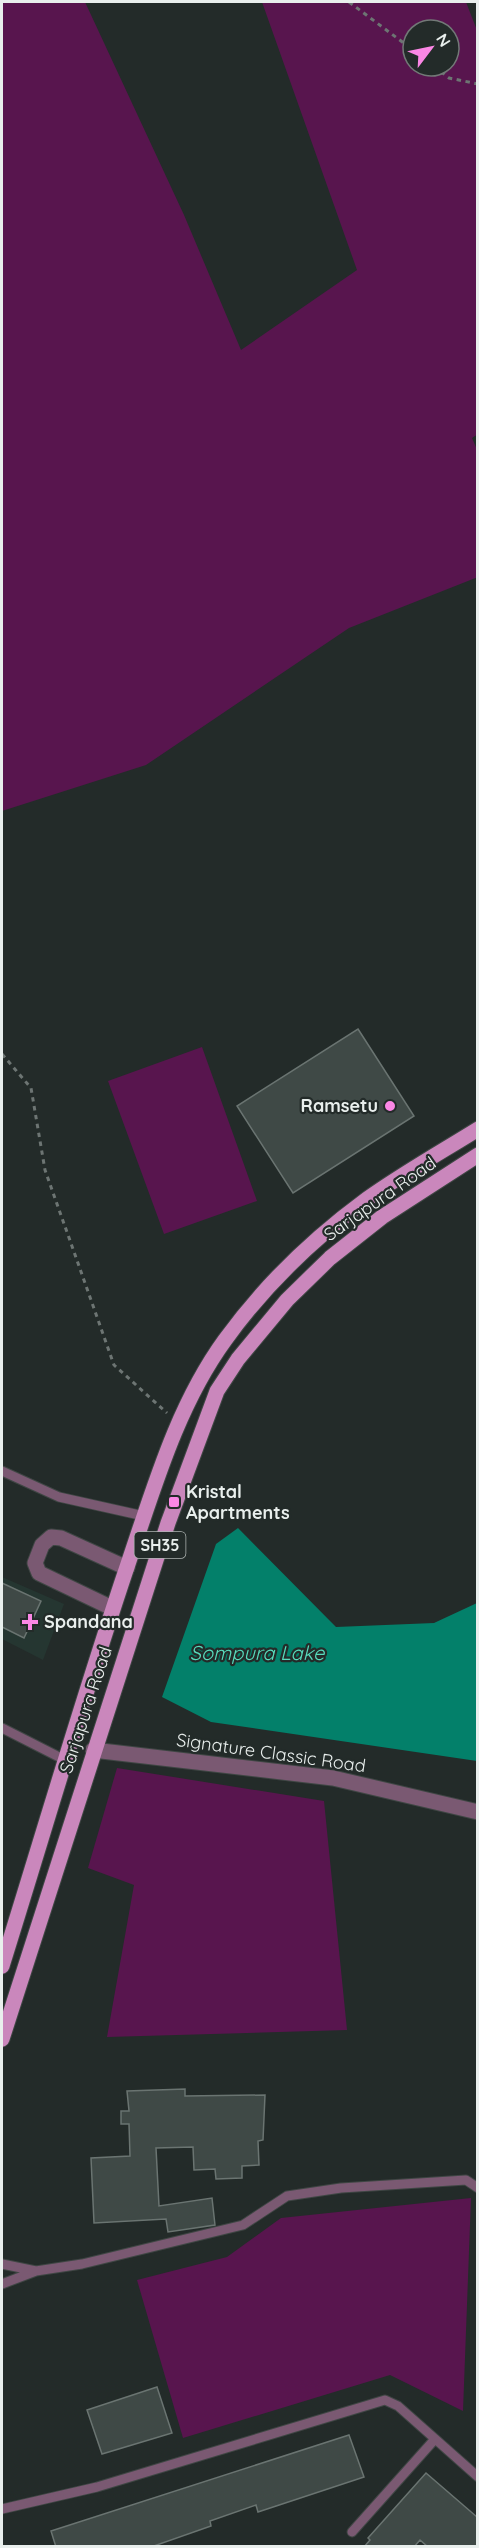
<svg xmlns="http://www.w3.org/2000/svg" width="479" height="2548" viewBox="0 0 479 2548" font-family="Quicksand,sans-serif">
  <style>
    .built { fill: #253631 }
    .green { fill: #58154e; fill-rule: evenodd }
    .water { fill: #03806a }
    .building { fill: #3f4946; stroke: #6a7471; stroke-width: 1.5 }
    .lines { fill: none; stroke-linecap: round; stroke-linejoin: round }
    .service-casing { stroke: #3f4644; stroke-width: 11 }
    .minor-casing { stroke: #3f4644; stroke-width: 17 }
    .primary-casing { stroke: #3f4644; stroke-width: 17 }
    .path { stroke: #6d7573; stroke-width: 3; stroke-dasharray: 4.5 4.5; stroke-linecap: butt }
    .service { stroke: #7a5972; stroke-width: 9 }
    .minor { stroke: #7a5972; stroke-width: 15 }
    .primary { stroke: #ca87bc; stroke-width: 15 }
    .poi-dot { fill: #fb87e5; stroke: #232b29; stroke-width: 2 }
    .labels { text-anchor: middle; stroke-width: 4.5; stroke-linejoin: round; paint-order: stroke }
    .shield { fill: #232b29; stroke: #aeb4b2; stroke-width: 1.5 }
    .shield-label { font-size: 16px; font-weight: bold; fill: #e9efed }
    .poi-label { font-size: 18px; font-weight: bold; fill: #e9efed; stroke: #232b29; text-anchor: start }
    .street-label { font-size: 18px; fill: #e9efed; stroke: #232b29 }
    .water-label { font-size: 20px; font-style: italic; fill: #58dcbd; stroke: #232b29 }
  </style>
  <rect width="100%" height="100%" fill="#232b29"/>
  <path class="built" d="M2,1577L64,1604L43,1660L2,1639Z"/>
  <path class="green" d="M2,2H85L184,215L241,350L357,270L262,2H466L478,33V434L472,438L478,452V577L349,628L146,765L2,811ZM413,30H449V66H413Z
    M202,1047L257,1201L164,1234L108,1081Z
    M117,1768L324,1801L347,2030L107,2037L134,1885L88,1868Z
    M471,2198L463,2411L390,2375L183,2438L137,2280L227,2257L281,2218Z"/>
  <path class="water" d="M238,1528L336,1627L434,1623L477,1603V1761L211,1722L162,1697L216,1544Z"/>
  <path class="building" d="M358,1029L414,1116L293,1193L237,1106Z
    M2,1583L41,1601L24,1638L2,1627Z
    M185,2089V2096L265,2095L263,2140L258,2141L259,2165L242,2166V2178L216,2179L215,2169L194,2170L193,2147L156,2148L159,2206L212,2198L215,2225L168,2232L166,2219L94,2223L91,2158L130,2156L129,2124H121V2111H129L127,2091Z
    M157,2387L172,2433L102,2454L87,2410Z
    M349,2435L364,2477L258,2512L256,2505L210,2521L211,2526L151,2547H56L51,2531Z
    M426,2473L477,2517V2547H428L420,2540L414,2547H364L370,2540L368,2538Z"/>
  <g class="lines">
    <defs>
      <path id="service" d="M2,1471L59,1497L144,1516
        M2,1728L65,1760
        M2,2264L36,2271
        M2,2284L36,2271L82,2264L243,2225L287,2196L341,2188L466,2180L478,2188
        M2,2509L97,2487L385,2400L398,2406L478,2477
        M352,2532L435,2439"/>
      <path id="minor" d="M112,1608L39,1573L35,1563L42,1545L51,1537L61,1538L127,1568
        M93,1750L333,1778L478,1812"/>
      <path id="primary" d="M2,1966C44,1832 83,1697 128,1564C154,1488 177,1406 225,1340C264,1286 314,1238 367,1199C402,1174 441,1152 478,1129
        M2,2039L168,1523L217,1391L238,1359L287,1300L330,1258L382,1217L478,1155"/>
    </defs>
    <use href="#service" class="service-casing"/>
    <use href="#minor" class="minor-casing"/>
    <use href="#primary" class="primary-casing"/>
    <path class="path" d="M349,2L413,50
      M434,66L449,78L478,84
      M2,1054L31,1088L45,1170L114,1365L167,1413"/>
    <use href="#service" class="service"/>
    <use href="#minor" class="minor"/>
    <use href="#primary" class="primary"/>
  </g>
  <g class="poi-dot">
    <circle cx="390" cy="1106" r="6"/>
    <rect x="168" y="1496" width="12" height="12" rx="3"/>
    <path d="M27 1613h6v6h6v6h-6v6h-6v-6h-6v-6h6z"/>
  </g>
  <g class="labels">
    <rect class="shield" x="134.5" y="1532" width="51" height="26" rx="4.5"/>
    <g class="shield-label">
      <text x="160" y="1551">SH35</text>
    </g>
    <g class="poi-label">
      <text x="378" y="1112" text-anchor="end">Ramsetu</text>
      <text x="186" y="1498">Kristal<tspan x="186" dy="21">Apartments</tspan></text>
      <text x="44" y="1628">Spandana</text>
    </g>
    <g class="street-label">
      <text transform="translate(380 1199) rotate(-35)" y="6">Sarjapura Road</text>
      <text transform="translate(86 1710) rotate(-72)" y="6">Sarjapura Road</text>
      <text transform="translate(271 1753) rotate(8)" y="6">Signature Classic Road</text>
    </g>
    <g class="water-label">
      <text x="257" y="1660">Sompura Lake</text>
    </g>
  </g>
  <rect width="479" height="2548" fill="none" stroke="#e9efed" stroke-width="6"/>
  <g transform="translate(431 48) rotate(58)"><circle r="28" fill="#232b29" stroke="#727977" stroke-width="1.5"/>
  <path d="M0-4.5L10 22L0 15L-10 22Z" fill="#fb87e5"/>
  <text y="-9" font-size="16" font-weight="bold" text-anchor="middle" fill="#e9efed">N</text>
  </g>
</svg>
